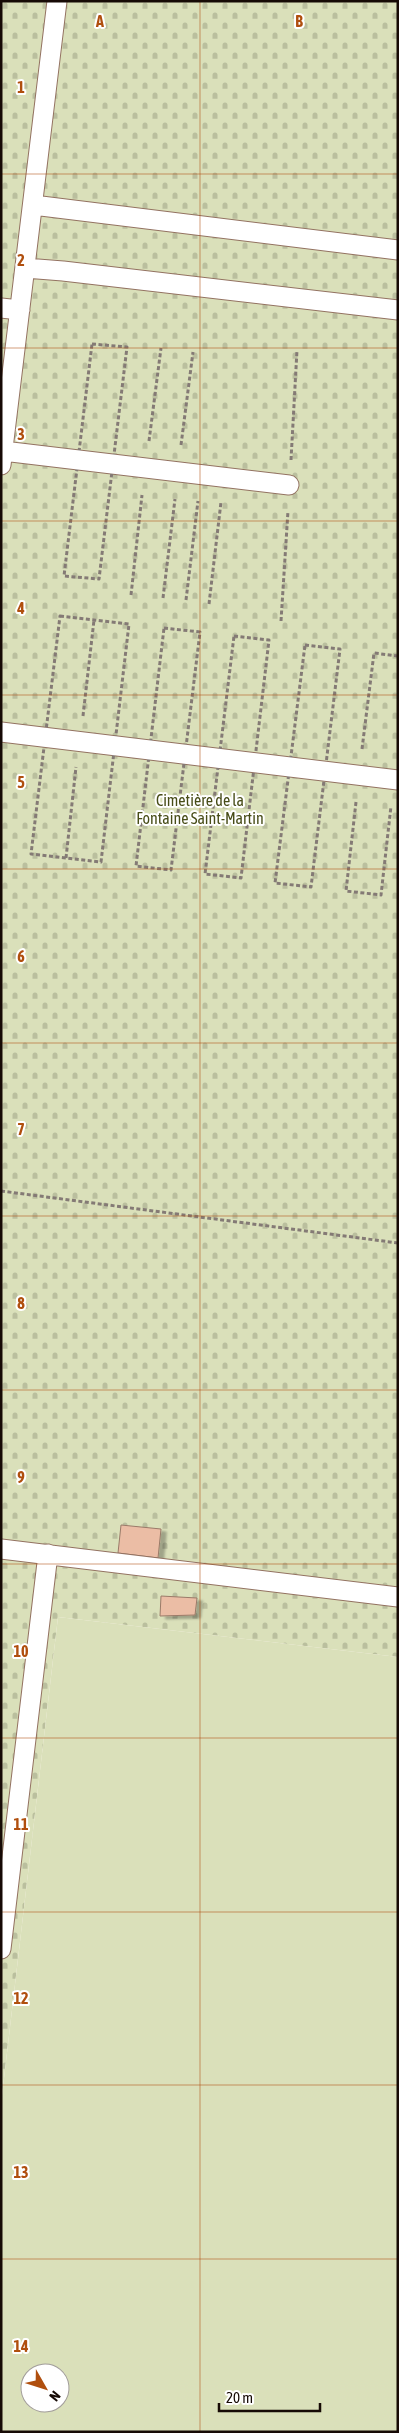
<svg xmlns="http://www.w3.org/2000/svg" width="399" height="2433" viewBox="0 0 399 2433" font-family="'Asap Condensed',sans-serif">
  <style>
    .cemetery { fill: url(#cemetery-stones) }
    .garden { fill: #dae0ba; fill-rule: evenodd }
    .building { fill: #ebbda5; stroke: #9a7a68; filter: url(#shadow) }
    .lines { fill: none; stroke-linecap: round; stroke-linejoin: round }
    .service-casing { stroke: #937261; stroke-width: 21 }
    .path { stroke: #847a75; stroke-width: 3; stroke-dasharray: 4 2.5; stroke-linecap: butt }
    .service { stroke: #fff; stroke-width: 19 }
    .grid { fill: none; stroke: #b04f0e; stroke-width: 1; stroke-opacity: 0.55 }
    .labels { text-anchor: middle; stroke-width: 4; stroke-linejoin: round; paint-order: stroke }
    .park-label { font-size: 16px; fill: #474c17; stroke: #fff }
    .grid-label { font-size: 16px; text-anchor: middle; font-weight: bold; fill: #b04f0e; stroke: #fff; stroke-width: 4; stroke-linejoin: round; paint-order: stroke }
  </style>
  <defs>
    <pattern id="cemetery-stones" width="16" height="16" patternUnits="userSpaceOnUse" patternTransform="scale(1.25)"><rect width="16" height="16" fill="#dae0ba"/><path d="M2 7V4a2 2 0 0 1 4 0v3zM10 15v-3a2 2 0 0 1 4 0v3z" fill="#babf9e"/></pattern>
    <filter id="shadow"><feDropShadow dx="5.5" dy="3" stdDeviation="1" flood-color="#0004"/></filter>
  </defs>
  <rect width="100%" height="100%" fill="#fff7f3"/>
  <path class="cemetery" d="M1,1H398V1657L58,1617L1,2104Z"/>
  <path class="garden" d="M58,1617L398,1657V2432H1V2104ZM30,2373H60V2403H30Z"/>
  <path class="building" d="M121,1525L161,1529L158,1558L118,1553Z
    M161,1596L197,1598L195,1615L160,1616Z"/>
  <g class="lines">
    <defs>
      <path id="service" d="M33,205L398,250
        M25,268L63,271L398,310
        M1,308L20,310
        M3,451L289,485
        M1,465L57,1
        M1,732L398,780
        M1,1549L398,1597
        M1,1949L48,1554"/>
    </defs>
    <use href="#service" class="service-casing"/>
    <path class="path" d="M92,344L127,347L99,579L64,576Z
      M149,441L161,348
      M181,445L193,352
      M291,460L297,350
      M131,595L142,495
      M163,598L175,499
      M186,600L198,501
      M209,604L221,502
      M60,616L129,624L101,862L31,854Z
      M281,621L288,511
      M164,628L200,632L171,870L136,866Z
      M234,636L269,640L241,878L205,874Z
      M305,645L340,649L311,887L275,883Z
      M83,716L94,620
      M362,749L374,653L398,656
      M356,802L346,891L381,895L391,806
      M66,858L76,767
      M1,1191L398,1243"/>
    <use href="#service" class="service"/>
  </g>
  <path class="grid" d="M200,1V2432M1,174H398M1,348H398M1,521H398M1,695H398M1,869H398M1,1043H398M1,1216H398M1,1390H398M1,1564H398M1,1738H398M1,1912H398M1,2085H398M1,2259H398"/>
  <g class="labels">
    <g class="park-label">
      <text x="200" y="806">Cimetière de la<tspan x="200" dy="18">Fontaine Saint-Martin</tspan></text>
    </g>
  </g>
  <g class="grid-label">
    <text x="100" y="27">A</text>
    <text x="299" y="27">B</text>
    <text x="21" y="93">1</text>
    <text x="21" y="266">2</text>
    <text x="21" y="440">3</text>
    <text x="21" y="614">4</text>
    <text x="21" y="788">5</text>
    <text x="21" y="962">6</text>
    <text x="21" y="1135">7</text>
    <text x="21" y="1309">8</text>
    <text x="21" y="1483">9</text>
    <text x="21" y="1657">10</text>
    <text x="21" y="1830">11</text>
    <text x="21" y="2004">12</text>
    <text x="21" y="2178">13</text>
    <text x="21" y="2352">14</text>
  </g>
  <rect width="399" height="2433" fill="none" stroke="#160a05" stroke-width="5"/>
  <g transform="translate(45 2388) rotate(129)"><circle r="24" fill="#ffffff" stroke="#a29d9b"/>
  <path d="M0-4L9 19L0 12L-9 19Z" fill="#b04f0e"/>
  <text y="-8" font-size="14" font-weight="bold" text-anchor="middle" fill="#160a05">N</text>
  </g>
  <path d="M219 2403v8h101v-8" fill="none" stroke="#160a05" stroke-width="2.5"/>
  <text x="226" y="2403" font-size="15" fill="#160a05" stroke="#ffffff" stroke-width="4" paint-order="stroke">20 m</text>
</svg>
